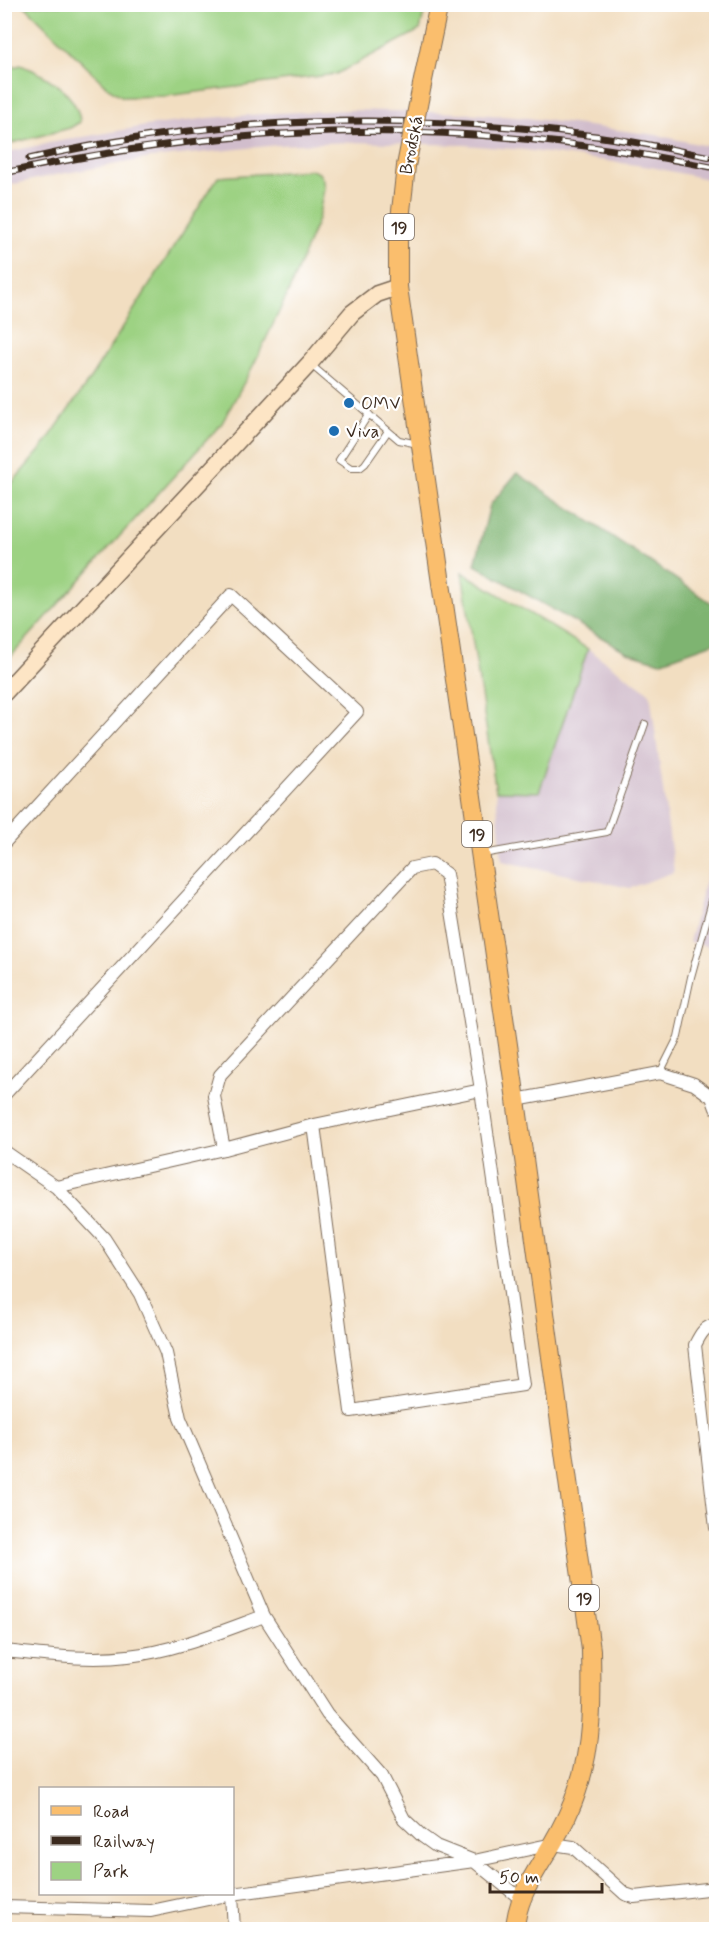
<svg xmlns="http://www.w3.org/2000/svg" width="721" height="1934" viewBox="0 0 721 1934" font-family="Mynerve,sans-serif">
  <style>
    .industrial { fill: #d1bdcc }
    .green { fill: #9dd283; stroke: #6c7e50; stroke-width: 1.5 }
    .forest { fill: #7eb471; stroke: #5c6f48; stroke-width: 1.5 }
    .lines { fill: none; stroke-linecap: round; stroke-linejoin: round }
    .lane-casing { stroke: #7b6957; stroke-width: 8 }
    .street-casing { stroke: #7b6957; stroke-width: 14 }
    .secondary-casing { stroke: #7b6957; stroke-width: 19 }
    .primary-casing { stroke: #7b6957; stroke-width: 20 }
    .lane { stroke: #fff; stroke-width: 6 }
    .street { stroke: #fff; stroke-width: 12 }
    .secondary { stroke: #fde5c5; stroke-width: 16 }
    .primary { stroke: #fabe6d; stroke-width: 18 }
    .rail-casing { stroke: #3b2a1e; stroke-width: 7 }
    .rail { stroke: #fff; stroke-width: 4.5; stroke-dasharray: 14; stroke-linecap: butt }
    .primary-bridge-casing { stroke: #7b6957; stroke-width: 20; stroke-linecap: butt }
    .primary-bridge { stroke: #fabe6d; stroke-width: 18 }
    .poi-dot { fill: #1f6fb2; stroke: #fff; stroke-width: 2 }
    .labels { text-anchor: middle; stroke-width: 4.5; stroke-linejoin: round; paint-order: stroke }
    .shield { fill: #fff; stroke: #766a62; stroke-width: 1.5 }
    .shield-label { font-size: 16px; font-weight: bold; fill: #3b2a1e }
    .street-label { font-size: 18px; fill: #3b2a1e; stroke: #fff }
    .poi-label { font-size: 18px; fill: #3b2a1e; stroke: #fff; text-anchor: start }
  </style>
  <rect width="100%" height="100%" fill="#fff"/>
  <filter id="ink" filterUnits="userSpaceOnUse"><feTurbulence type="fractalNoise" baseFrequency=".0167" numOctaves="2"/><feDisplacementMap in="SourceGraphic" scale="12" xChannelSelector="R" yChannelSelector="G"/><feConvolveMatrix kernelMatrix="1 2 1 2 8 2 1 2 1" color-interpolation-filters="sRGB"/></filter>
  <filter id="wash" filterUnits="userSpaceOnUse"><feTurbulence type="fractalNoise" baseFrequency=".008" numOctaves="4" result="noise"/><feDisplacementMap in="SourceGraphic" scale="24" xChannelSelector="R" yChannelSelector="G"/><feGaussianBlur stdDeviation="1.35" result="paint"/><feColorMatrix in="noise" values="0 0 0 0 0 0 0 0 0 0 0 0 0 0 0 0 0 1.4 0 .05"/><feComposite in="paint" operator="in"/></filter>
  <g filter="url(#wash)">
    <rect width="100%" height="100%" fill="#f2dec1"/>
    <path class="industrial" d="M350,110L466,113L528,118L656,135L716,148V181L651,167L525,150L464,145L351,142L278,145L151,158L55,175L5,186L4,153L49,143L146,126L209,118L276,113Z
      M588,649L650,693L674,872L630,888L502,861L496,791L539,792Z
      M716,839V948L689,942Z"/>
    <path class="green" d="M24,5H426L420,30L336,74L166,96L123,97L108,88Z
      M21,65C45,74 78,94 80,122L70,128L5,145V69Z
      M312,170L319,173L323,180L324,189L318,219L289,291L254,364L222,423L5,663V491L42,448L90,379L218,177Z
      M462,572L588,649L539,792L496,791Z"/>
    <path class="forest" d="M517,473L716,606V642L660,662L627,652L475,565L490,505Z"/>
  </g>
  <g filter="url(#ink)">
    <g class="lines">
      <defs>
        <path id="lane" d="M310,364L399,440L418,444
          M369,414L339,460L351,468H360L365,464L388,431
          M483,854L607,832L645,724
          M660,1073L678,1037L691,977L716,886"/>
        <path id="street" d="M4,843L231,595L357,712L4,1095
          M516,1100L660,1073L694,1084L712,1097L716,1108
          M224,1149L214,1096L220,1075L412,868L432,864L446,874L481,1090L523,1385L351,1411L314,1125
          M4,1151L56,1187L104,1238L140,1294L166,1353L180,1418L264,1616L327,1714L382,1776L404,1819L422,1836L436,1846L474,1861L521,1899
          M56,1187L224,1149L314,1125L481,1090
          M716,1325C704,1326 700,1335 695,1345L716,1528
          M4,1651C45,1655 87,1661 128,1656C175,1651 220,1632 264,1616
          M232,1894L234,1930
          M4,1907L151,1911L232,1894L474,1861L553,1844L573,1847L625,1894L634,1897L716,1888"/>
        <path id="secondary" d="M4,693L310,363L352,313L377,294L398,287"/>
        <path id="primary" d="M422,85L439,4
          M406,166L398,238V287L516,1100L591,1650C592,1698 593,1745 577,1791C571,1810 561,1829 551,1846C536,1872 516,1898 515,1930"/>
      </defs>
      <use href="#lane" class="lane-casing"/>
      <use href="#street" class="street-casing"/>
      <use href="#secondary" class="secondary-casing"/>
      <use href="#primary" class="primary-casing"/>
      <use href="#lane" class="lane"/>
      <use href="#street" class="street"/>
      <use href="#secondary" class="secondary"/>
      <use href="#primary" class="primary"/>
      <defs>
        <path id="rail" d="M29,159C211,116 402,112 587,135C631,140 674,150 716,158
          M4,173C249,119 472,118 716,168"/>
      </defs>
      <use href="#rail" class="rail-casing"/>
      <use href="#rail" class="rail"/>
      <defs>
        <path id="primary-bridge" d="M406,166L422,85"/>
      </defs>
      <use href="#primary-bridge" class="primary-bridge-casing"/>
      <use href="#primary-bridge" class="primary-bridge"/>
    </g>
  </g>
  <g class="poi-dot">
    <circle cx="349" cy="403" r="6"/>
    <circle cx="334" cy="431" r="6"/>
  </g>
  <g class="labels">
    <g class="shield">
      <rect x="384" y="214" width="30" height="26" rx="4.5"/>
      <rect x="462" y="821" width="30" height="26" rx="4.5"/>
      <rect x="569" y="1585" width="30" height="26" rx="4.5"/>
    </g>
    <g class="shield-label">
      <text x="399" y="233">19</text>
      <text x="477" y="840">19</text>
      <text x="584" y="1604">19</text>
    </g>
    <g class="street-label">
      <text transform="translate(411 145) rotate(-79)" y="6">Brodská</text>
    </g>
    <g class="poi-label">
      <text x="361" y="409">OMV</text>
      <text x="346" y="437">Viva</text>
    </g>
  </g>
  <rect width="721" height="1934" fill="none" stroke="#fff" stroke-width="24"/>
  <rect x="39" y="1787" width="195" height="108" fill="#ffffff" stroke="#b1aaa5" stroke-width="1.5"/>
  <rect x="51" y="1806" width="30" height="9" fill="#fabe6d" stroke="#b1aaa5" stroke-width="1.5"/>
  <text x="93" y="1817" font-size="18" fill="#3b2a1e">Road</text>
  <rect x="51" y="1836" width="30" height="9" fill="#3b2a1e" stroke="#b1aaa5" stroke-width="1.5"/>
  <text x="93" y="1847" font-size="18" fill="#3b2a1e">Railway</text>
  <rect x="51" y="1862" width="30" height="18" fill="#9dd283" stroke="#b1aaa5" stroke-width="1.5"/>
  <text x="93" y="1877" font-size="18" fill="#3b2a1e">Park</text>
  <path d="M490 1883v9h112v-9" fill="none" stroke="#3b2a1e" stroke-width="3"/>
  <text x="499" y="1883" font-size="18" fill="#3b2a1e" stroke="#ffffff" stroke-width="4.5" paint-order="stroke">50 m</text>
</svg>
